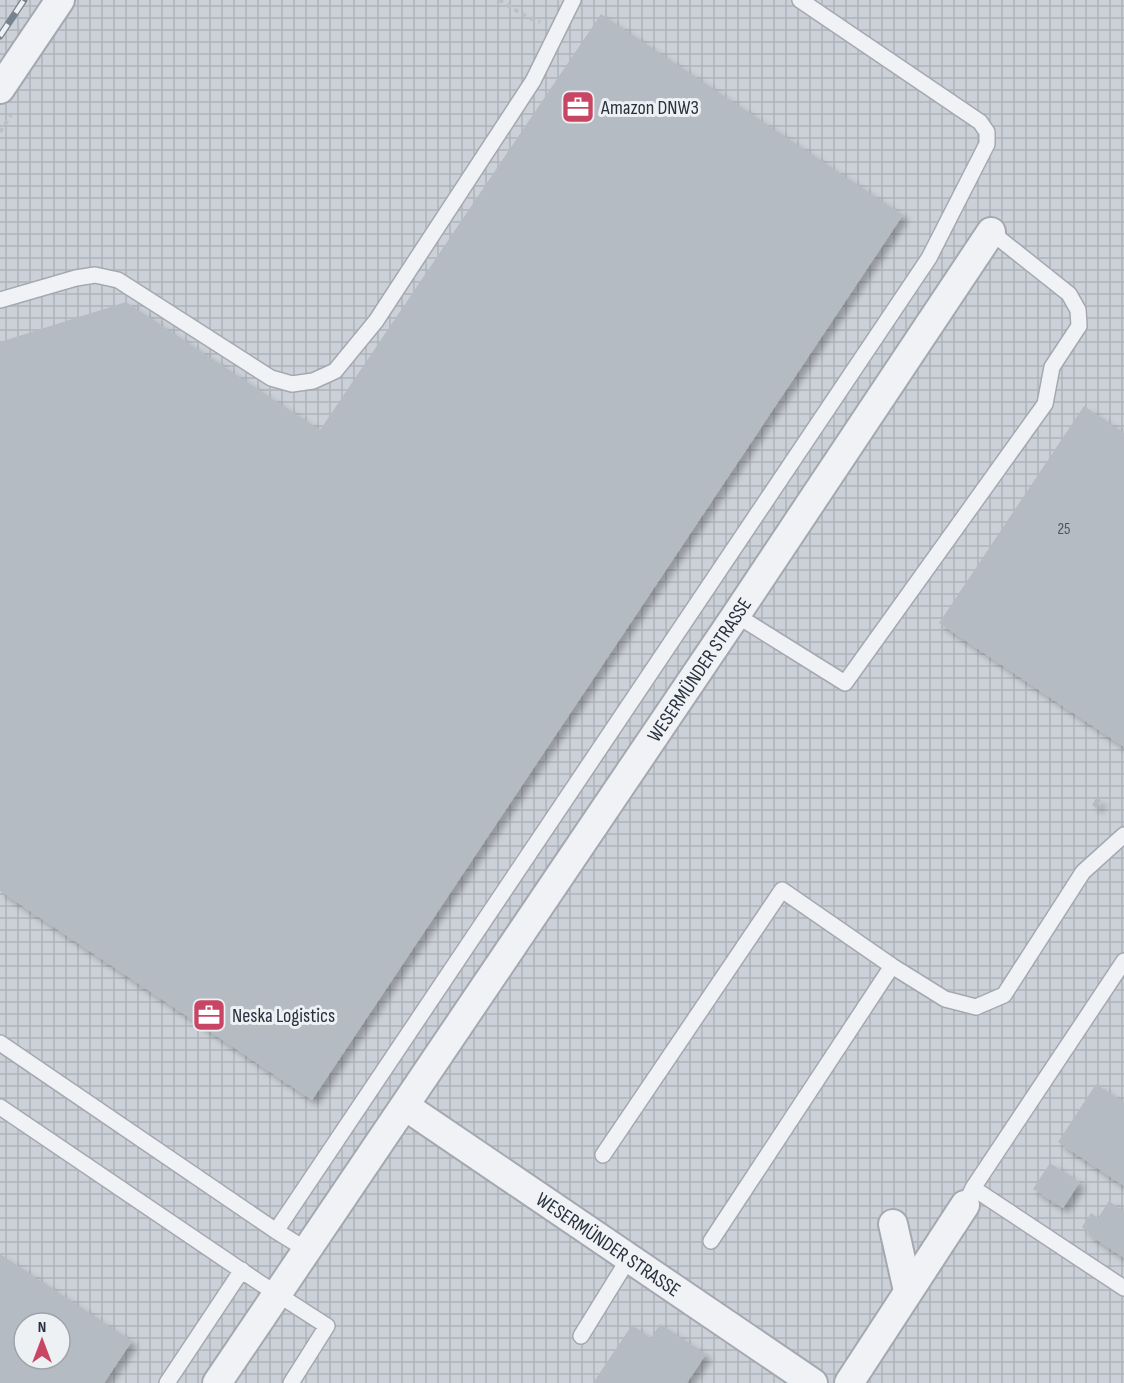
<svg xmlns="http://www.w3.org/2000/svg" width="1124" height="1383" viewBox="0 0 1124 1383" font-family="'Sofia Sans Condensed',sans-serif">
  <style>
    .industrial { fill: url(#industrial-grid); fill-rule: evenodd }
    .building { fill: #b5bbc3; fill-rule: evenodd; filter: url(#shadow) }
    .lines { fill: none; stroke-linecap: round; stroke-linejoin: round }
    .service-casing { stroke: #a4a9b1; stroke-width: 18 }
    .minor-casing { stroke: #a4a9b1; stroke-width: 32 }
    .path { stroke: #bcc0c5; stroke-width: 4; stroke-dasharray: 4.5 4.5; stroke-linecap: butt }
    .service { stroke: #f0f2f5; stroke-width: 15 }
    .minor { stroke: #f0f2f5; stroke-width: 28 }
    .rail-casing { stroke: #788390; stroke-width: 7 }
    .rail { stroke: #edf1f4; stroke-width: 4.5; stroke-dasharray: 14; stroke-linecap: butt }
    .labels { text-anchor: middle; stroke-width: 6; stroke-linejoin: round; paint-order: stroke }
    .number-label { font-size: 16px; fill: #4b545e }
    .poi-label { font-size: 20px; fill: #28313d; stroke: #edf1f4; text-anchor: start }
    .street-label { font-size: 20px; fill: #28313d; stroke: #edf1f4 }
  </style>
  <defs>
    <pattern id="industrial-grid" width="8" height="8" patternUnits="userSpaceOnUse" patternTransform="scale(1.5)"><rect width="8" height="8" fill="#ccd1d9"/><path d="M0 4h8M4 0v8" fill="none" stroke="#afb4bb"/></pattern>
    <filter id="shadow"><feDropShadow dx="5.5" dy="5.5" stdDeviation="3" flood-color="#0004"/></filter>
  </defs>
  <rect width="100%" height="100%" fill="#dee2e7"/>
  <path class="industrial" d="M0,0H1124V1383H0ZM24,1323H60V1359H24Z"/>
  <path class="building" d="M601,14L903,215L312,1100L0,891V342L126,302L320,430Z
    M1084,406L1124,433V747L939,623Z
    M1097,797L1101,800L1096,808L1092,805Z
    M1096,1084L1124,1102V1186L1058,1142Z
    M1050,1163L1080,1182L1063,1208L1033,1189Z
    M1109,1201L1124,1211V1258L1088,1234L1089,1232L1082,1227L1091,1213L1098,1218Z
    M0,1254L132,1341L104,1383H0ZM24,1323H60V1359H24Z
    M660,1324L706,1354L687,1383H593L632,1325L651,1338Z"/>
  <g class="lines">
    <defs>
      <path id="service" d="M0,300L76,278L95,275L118,280L271,378L292,384L313,381L335,371L376,321L533,81L573,0
        M736,615L845,683L1045,404L1052,367L1079,326L1078,310L1069,294L991,232
        M0,1043L276,1231L307,1250
        M0,1107L257,1281L327,1326L291,1383
        M603,1155L782,890L892,966
        M973,1188L1124,1288
        M965,1205L973,1188L1124,961
        M276,1231L929,258L987,144V132L980,122L800,0
        M711,1241L892,966L945,999L976,1007L1004,995L1083,872L1124,835
        M581,1336L629,1258
        M167,1383L242,1270"/>
      <g id="minor">
        <path d="M0,89L60,0"/>
        <path id="s1" d="M405,1106L813,1383"/>
        <path d="M893,1224L908,1291"/>
        <path id="s2" d="M217,1383L736,615L991,232"/>
        <path d="M849,1383L965,1205"/>
      </g>
    </defs>
    <use href="#service" class="service-casing"/>
    <use href="#minor" class="minor-casing"/>
    <path class="path" d="M499,0L527,17L540,22
      M0,132L11,115"/>
    <use href="#service" class="service"/>
    <use href="#minor" class="minor"/>
    <defs>
      <path id="rail" d="M0,36L24,0"/>
    </defs>
    <use href="#rail" class="rail-casing"/>
    <use href="#rail" class="rail"/>
  </g>
  <defs>
    <symbol id="office-square" viewBox="-11 -11 22 22"><rect x="-9" y="-9" width="18" height="18" rx="4" fill="#c84664" stroke="#edf1f4"/><path d="M-6-3h4V-5.5h4V-3h4V5H-6ZM-1-4.5V-3h2v-1.5ZM-6 0V1H6V0Z" fill="#fff"/></symbol>
  </defs>
  <g fill-rule="evenodd">
    <use href="#office-square" x="559" y="88" width="38" height="38"/>
    <use href="#office-square" x="190" y="996" width="38" height="38"/>
  </g>
  <g class="labels">
    <g class="number-label">
      <text x="1064" y="534">25</text>
    </g>
    <g class="poi-label">
      <text x="601" y="114">Amazon DNW3</text>
      <text x="232" y="1022">Neska Logistics</text>
    </g>
    <g class="street-label">
      <text dy="7" stroke="none"><textPath href="#s2" startOffset="861">WESERMÜNDER STRASSE</textPath></text>
      <text dy="7" stroke="none"><textPath href="#s1" startOffset="246">WESERMÜNDER STRASSE</textPath></text>
    </g>
  </g>
  <g transform="translate(42 1341)"><circle r="28" fill="#edf1f4" stroke="#9ea4ab" stroke-width="1.5"/>
  <path d="M0-4.5L10 22L0 15L-10 22Z" fill="#c84664"/>
  <text y="-9" font-size="16" font-weight="bold" text-anchor="middle" fill="#28313d">N</text>
  </g>
</svg>
